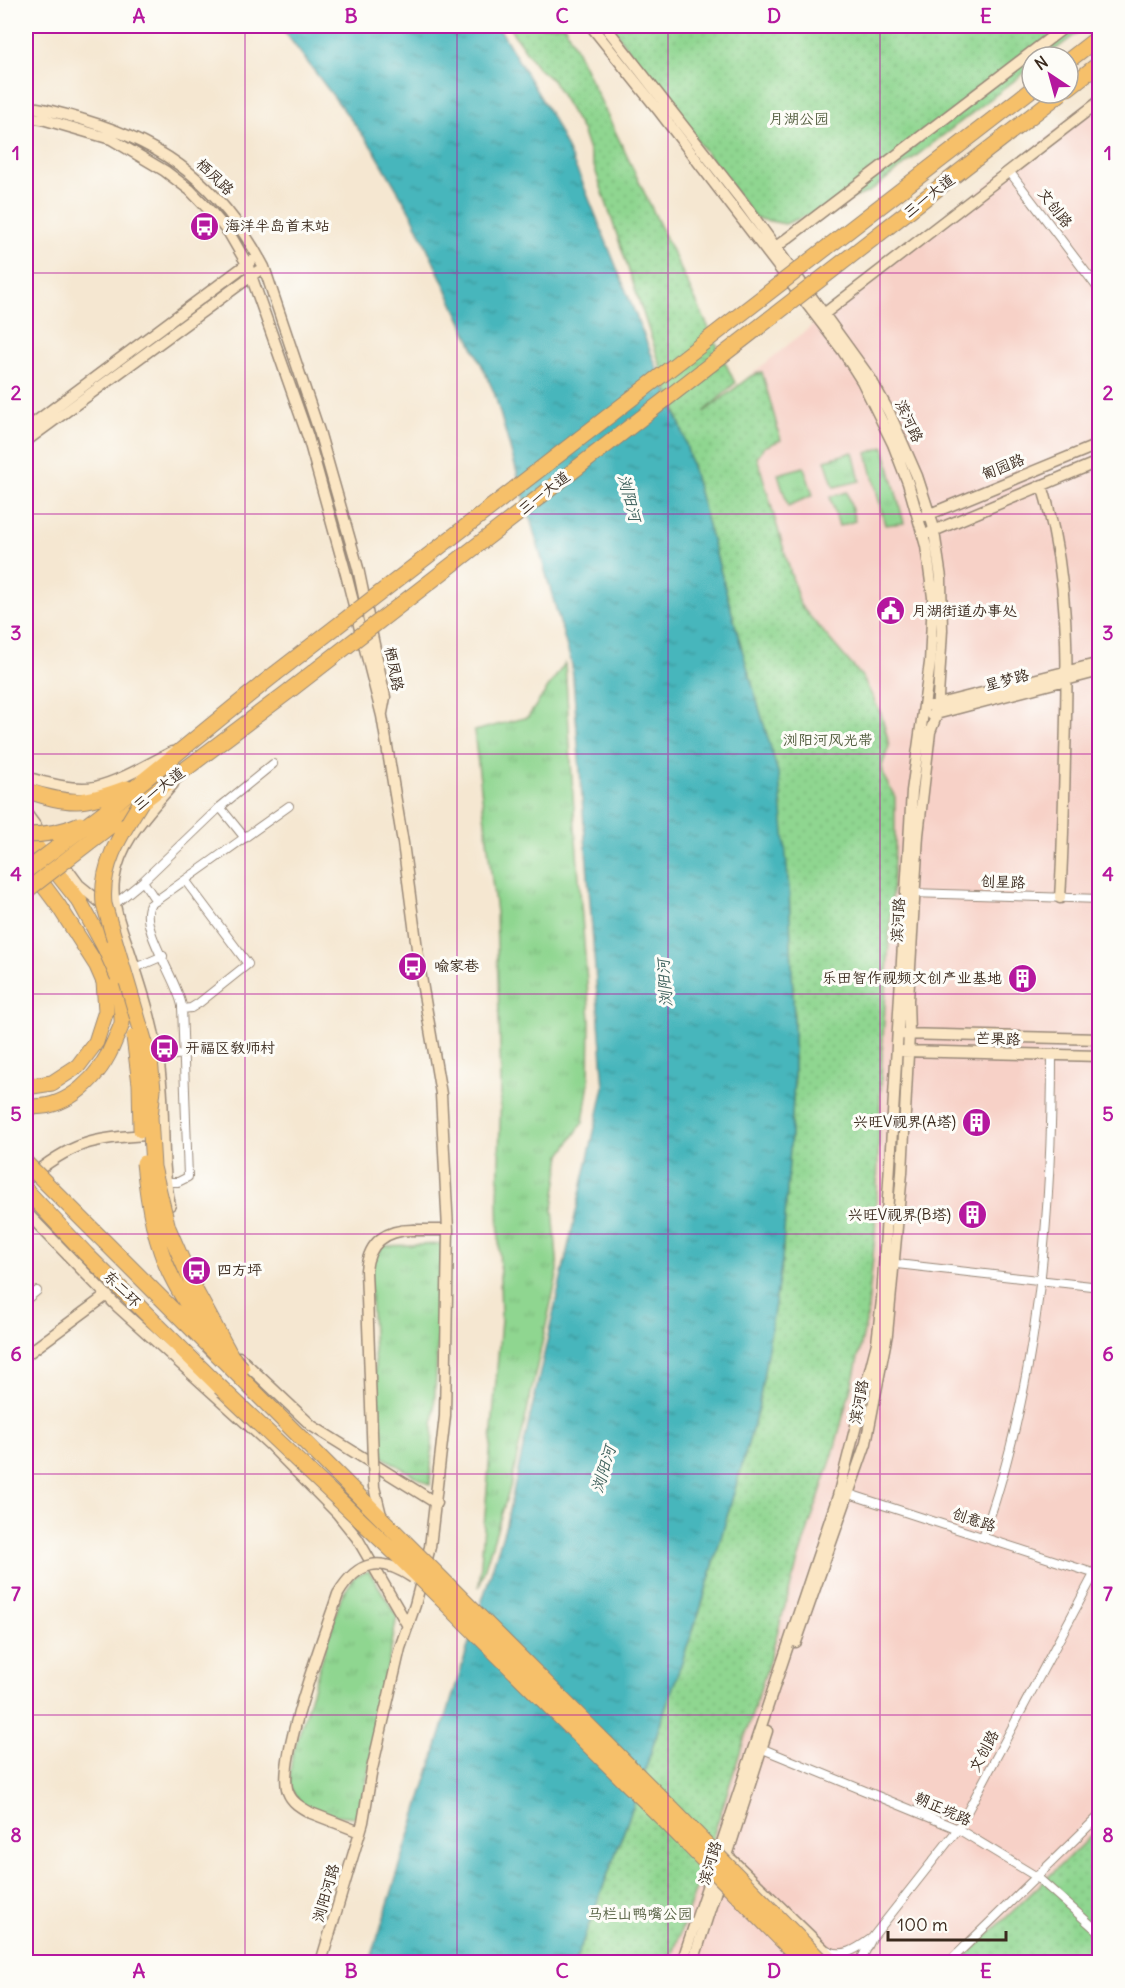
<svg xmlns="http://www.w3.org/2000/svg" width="1125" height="1988" viewBox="0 0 1125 1988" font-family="Delius,'LXGW WenKai TC',sans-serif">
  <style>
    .built { fill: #f7d1c7 }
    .grass { fill: url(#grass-tufts); stroke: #658057; stroke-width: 1.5 }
    .park { fill: url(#park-dots); stroke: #658057; stroke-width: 1.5 }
    .garden { fill: #8fd690; stroke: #658057; stroke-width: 1.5 }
    .water { fill: url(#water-ripples); stroke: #40706d; stroke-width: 1.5 }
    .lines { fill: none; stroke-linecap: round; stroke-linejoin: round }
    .street-casing { stroke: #988878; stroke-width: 10 }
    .secondary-casing { stroke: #988878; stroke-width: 13 }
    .highway-casing { stroke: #988878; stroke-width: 17 }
    .street { stroke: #fff; stroke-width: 8 }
    .secondary { stroke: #fbe6c4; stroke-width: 10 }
    .highway { stroke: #f6c06b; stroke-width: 15 }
    .secondary-bridge-casing { stroke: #988878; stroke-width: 13; stroke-linecap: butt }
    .highway-bridge-casing { stroke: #988878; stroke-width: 17; stroke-linecap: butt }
    .secondary-bridge { stroke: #fbe6c4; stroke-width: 10 }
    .highway-bridge { stroke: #f6c06b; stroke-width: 15 }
    .grid { fill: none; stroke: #b5179e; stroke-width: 1.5; stroke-opacity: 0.55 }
    .labels { text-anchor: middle; stroke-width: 6; stroke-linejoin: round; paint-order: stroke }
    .park-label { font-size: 15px; fill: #545e40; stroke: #fdfcf7 }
    .street-label { font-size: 15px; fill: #3b2a1e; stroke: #fdfcf7 }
    .poi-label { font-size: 15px; fill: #3b2a1e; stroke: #fdfcf7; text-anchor: start }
    .water-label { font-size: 16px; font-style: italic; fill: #3f625d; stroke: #fdfcf7 }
    .neatline { fill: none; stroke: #b5179e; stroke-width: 2 }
    .grid-label { font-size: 20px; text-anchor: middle; font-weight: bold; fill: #b5179e }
  </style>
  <defs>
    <pattern id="grass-tufts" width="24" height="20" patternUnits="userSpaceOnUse" patternTransform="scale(1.5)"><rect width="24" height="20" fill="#8fd690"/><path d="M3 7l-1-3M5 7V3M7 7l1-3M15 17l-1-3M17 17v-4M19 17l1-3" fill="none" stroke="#7cb87c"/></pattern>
    <pattern id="park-dots" width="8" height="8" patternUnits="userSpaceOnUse" patternTransform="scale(1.5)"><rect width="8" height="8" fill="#8fd690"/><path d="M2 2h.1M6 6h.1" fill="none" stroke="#7cb87c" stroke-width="1.8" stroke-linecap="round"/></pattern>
    <pattern id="water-ripples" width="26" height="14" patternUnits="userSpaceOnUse" patternTransform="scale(1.5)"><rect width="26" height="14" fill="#46b6bc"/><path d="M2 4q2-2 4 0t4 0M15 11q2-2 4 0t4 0" fill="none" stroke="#3c9498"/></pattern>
  </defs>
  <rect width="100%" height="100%" fill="#fdfcf7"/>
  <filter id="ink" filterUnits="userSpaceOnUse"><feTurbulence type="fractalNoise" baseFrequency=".0167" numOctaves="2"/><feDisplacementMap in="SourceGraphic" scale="12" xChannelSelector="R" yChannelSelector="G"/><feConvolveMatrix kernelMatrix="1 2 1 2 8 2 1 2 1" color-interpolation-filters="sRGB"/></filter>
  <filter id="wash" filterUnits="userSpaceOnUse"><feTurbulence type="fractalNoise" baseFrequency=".008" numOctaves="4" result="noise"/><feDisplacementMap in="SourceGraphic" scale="24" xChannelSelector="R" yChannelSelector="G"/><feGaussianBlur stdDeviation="1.35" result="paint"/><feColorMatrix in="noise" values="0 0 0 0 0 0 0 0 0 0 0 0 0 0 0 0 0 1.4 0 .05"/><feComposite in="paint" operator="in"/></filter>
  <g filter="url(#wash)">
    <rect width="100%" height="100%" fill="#f5e7d1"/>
    <path class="built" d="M1099,95V1962H575L779,776L682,430Z"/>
    <path class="grass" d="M884,447L904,523L885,525L867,453Z
      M853,452L860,481L834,487L825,460Z
      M804,467L813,495L788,506L778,474Z
      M565,663L575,827L590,1020L589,1082L583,1122L561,1155L553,1208L558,1271L511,1484L479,1587L501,1320L498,1201L501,1083L496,913L474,731L528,717Z
      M443,1244L430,1485L383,1457L379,1441L369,1262L384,1246Z
      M369,1571L397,1616L360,1817C337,1816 303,1815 292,1790C288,1780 291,1767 292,1757L341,1597L355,1576Z"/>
    <path class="park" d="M508,26H565L735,383L704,412L751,376L762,372L781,440L764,447L757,457L800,605L863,678L881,714L887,736L889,746L882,766L884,777L895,797V845L882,1055L875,1236L867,1318L854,1376L833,1454L800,1554L768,1665L702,1871L670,1962H575L634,1804L659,1727L701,1607L758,1409L782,1260L791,1133L794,1078V1022L789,890L741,646L682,430L582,130L553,81L537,67Z
      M611,26H1087L1045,57H1032V67L869,192L785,224L755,218Z
      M1099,1828V1947L1084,1962H960Z"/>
    <path class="garden" d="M847,492L855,521L839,526L830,497Z"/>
    <path class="water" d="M278,26H498L552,117L581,179L682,430L741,646L779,776L789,890L794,1022V1078L791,1133L782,1260L758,1409L701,1607L659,1727L634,1804L575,1962H370L506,1524L604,1087L572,665L494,392L412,215L374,150L284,31Z"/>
  </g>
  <g filter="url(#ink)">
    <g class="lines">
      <defs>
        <path id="street" d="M1009,171L1100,291
          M220,807L245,838
          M143,881L156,901
          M911,893L1100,899
          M115,904L143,881L220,807L273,764
          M135,968L163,956
          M182,1009L191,1008L199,1003L248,964L185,880
          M158,1057L184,1054
          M165,1182H178L188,1177L182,1006C178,981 138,926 150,905L289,806
          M888,1263L1100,1287
          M26,1300L37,1291
          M843,1492L1099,1575
          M983,1537C1038,1384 1052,1217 1052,1055
          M758,1747L958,1829L1037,1877L1100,1933
          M827,1950C844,1959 858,1948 872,1938
          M860,1962L872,1938L958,1829L1100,1563
          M949,1962L1100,1815"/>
        <path id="secondary" d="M591,26L659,111L843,351L862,381L893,444L908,483L926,546L933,597L930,663L912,791L882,1300L877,1343L838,1496L682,1962
          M605,26L745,205L870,378L889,412L917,476L933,525L941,578L942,630L937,714L930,732L918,835L908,1000L909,1034L902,1173L887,1334L866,1443L796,1642
          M26,106C46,109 64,114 84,120C169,145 222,188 264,267L319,431L358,568L385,697L382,713
          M26,117L42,119L111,139L165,171L190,190L212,213L229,233L247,264L308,437L346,574L382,716L403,843L420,971L441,1094L448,1230L445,1416L430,1547L415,1605L400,1648L372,1769L363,1822L321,1962
          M776,247L1066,26
          M820,317L1100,101
          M26,429L251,261
          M26,441L258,271
          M1042,485C1070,577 1068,662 1065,756C1064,804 1063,851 1060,898
          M925,516L1100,444
          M929,533L1100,461
          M931,706L1100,663
          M932,715L1100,671
          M26,777C44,783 75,791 95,787C121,781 148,764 172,752
          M26,813L79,885L106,907
          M902,1034L1100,1039
          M903,1051L1100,1056
          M26,1180C70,1143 94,1137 150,1135
          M170,1205C161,1164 165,1124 161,1083C157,1035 144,995 129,950C121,928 111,903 114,880C120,840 148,813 173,784
          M26,1212L118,1307L269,1444L337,1513L357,1538L408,1626
          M415,1230H448
          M26,1355L107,1295
          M239,1357L312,1426L436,1503
          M311,1813L360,1832
          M732,1860L837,1962
          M693,1962L767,1731
          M1099,1962H1100"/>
        <path id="highway" d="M1068,61L1100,36
          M1068,88L1100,63
          M26,790C69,806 85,804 127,788
          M104,812C162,767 218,719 275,674
          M114,823L289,691
          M26,834L80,902L105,948
          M26,862L58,905L97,966L104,982L106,1011L96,1042L78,1066L52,1083L26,1087
          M26,1106C67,1112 101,1076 115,1040C117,1035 121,1028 122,1023C123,1010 117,981 115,968
          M26,1190L86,1254L220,1387"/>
      </defs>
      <use href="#street" class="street-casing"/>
      <use href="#secondary" class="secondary-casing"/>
      <use href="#highway" class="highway-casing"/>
      <use href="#street" class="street"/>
      <use href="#secondary" class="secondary"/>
      <use href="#highway" class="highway"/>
      <defs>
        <path id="secondary-bridge" d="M382,1519L374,1487L366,1270C369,1241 387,1229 415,1230
          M311,1813C302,1808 292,1803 288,1792C276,1761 326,1631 338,1594C358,1560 381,1556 413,1578"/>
        <path id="highway-bridge" d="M275,674L1032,89
          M289,691L1061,93
          M141,802C121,834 100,865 104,904L150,1060L153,1089L150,1117L153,1167L168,1228L194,1288L231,1356L242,1368
          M26,835C45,835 63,832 80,824
          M26,871L104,812
          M26,891L114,823
          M105,948L118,977
          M134,1037L140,1084L141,1130
          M26,1163L671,1808L822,1962
          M144,1163C148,1203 155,1247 175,1283C186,1304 200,1323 212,1342
          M220,1387L394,1552L665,1821L803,1962"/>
      </defs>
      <use href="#secondary-bridge" class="secondary-bridge-casing"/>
      <use href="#highway-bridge" class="highway-bridge-casing"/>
      <use href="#secondary-bridge" class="secondary-bridge"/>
      <use href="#highway-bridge" class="highway-bridge"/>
    </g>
  </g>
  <path class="grid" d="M245,26V1962M457,26V1962M668,26V1962M880,26V1962M26,273H1100M26,514H1100M26,754H1100M26,994H1100M26,1234H1100M26,1474H1100M26,1715H1100"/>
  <defs>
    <symbol id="bus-disc" viewBox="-11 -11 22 22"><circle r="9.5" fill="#b5179e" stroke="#fdfcf7"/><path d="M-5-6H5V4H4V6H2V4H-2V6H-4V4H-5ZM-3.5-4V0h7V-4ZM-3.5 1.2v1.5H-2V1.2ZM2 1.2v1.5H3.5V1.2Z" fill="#fff"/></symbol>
    <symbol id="civic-disc" viewBox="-11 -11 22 22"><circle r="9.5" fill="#b5179e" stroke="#fdfcf7"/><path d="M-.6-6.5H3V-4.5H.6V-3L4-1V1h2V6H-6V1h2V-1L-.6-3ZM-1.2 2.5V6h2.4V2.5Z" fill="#fff"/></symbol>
    <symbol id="building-disc" viewBox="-11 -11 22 22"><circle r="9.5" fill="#b5179e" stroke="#fdfcf7"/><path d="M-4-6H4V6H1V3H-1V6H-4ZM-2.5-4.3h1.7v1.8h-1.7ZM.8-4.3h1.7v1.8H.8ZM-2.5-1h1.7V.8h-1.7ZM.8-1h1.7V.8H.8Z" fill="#fff"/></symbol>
  </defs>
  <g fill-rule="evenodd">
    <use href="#bus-disc" x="188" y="210" width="33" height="33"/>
    <use href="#civic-disc" x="874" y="594" width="33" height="33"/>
    <use href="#bus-disc" x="396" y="950" width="33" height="33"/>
    <use href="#building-disc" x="1006" y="962" width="33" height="33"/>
    <use href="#bus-disc" x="148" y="1032" width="33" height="33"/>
    <use href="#building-disc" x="960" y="1106" width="33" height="33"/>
    <use href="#building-disc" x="956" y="1198" width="33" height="33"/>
    <use href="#bus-disc" x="180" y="1254" width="33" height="33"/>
  </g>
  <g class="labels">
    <g class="park-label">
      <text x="799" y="124">月湖公园</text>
      <text x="828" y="745">浏阳河风光带</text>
      <text x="640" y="1919">马栏山鸭嘴公园</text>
    </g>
    <g class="street-label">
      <text transform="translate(215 177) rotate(44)" y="5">栖凤路</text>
      <text transform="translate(929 196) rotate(-38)" y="5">三一大道</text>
      <text transform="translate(1055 208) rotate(52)" y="5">文创路</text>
      <text transform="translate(909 421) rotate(65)" y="5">滨河路</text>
      <text transform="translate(1003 467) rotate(-22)" y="5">匍园路</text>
      <text transform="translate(544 493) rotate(-38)" y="5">三一大道</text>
      <text transform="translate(394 669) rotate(79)" y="5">栖凤路</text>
      <text transform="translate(1007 680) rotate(-15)" y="5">星梦路</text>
      <text transform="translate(159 789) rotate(-38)" y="5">三一大道</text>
      <text transform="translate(1003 882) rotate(2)" y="5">创星路</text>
      <text transform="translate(898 920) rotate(-87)" y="5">滨河路</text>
      <text transform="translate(998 1039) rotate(1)" y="5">芒果路</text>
      <text transform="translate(122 1289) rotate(45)" y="5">东二环</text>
      <text transform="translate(859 1402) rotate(-79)" y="5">滨河路</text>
      <text transform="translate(974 1520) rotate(18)" y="5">创意路</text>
      <text transform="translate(984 1751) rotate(-62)" y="5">文创路</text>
      <text transform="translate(943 1809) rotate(24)" y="5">朝正垸路</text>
      <text transform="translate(710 1863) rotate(-73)" y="5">滨河路</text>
      <text transform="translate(326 1893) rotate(-74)" y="5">浏阳河路</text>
    </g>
    <g class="poi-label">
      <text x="225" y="231">海洋半岛首末站</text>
      <text x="912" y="616">月湖街道办事处</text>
      <text x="434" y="971">喻家巷</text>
      <text x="1002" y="983" text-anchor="end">乐田智作视频文创产业基地</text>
      <text x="185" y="1053">开福区教师村</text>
      <text x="956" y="1127" text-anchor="end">兴旺V视界(A塔)</text>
      <text x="951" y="1220" text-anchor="end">兴旺V视界(B塔)</text>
      <text x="217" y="1275">四方坪</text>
    </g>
    <g class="water-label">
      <text transform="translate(630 498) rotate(75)" y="6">浏阳河</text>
      <text transform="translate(664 983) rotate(-94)" y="6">浏阳河</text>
      <text transform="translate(603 1469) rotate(-73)" y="6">浏阳河</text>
    </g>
  </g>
  <rect width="1125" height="1988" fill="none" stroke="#fdfcf7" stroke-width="66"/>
  <g transform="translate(1050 75) rotate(324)"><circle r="28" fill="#fdfcf7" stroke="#afa8a0" stroke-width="1.5"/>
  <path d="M0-4.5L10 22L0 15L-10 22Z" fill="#b5179e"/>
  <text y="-9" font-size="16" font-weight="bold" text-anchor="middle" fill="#3b2a1e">N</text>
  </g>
  <path d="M888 1931v9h118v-9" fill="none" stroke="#3b2a1e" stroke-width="3"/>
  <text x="897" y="1931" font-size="18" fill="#3b2a1e" stroke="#fdfcf7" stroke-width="4.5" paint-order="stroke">100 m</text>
  <rect x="33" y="33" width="1059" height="1922" class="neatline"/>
  <g class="grid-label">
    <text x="139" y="23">A</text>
    <text x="351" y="23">B</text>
    <text x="562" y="23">C</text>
    <text x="774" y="23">D</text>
    <text x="986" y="23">E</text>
    <text x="16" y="160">1</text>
    <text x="1108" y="160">1</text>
    <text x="16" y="400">2</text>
    <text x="1108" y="400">2</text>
    <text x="16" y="640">3</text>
    <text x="1108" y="640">3</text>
    <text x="16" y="881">4</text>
    <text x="1108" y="881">4</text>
    <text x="16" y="1121">5</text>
    <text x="1108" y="1121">5</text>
    <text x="16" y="1361">6</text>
    <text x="1108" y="1361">6</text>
    <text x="16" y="1601">7</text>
    <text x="1108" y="1601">7</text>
    <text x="16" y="1842">8</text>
    <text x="1108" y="1842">8</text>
    <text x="139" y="1978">A</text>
    <text x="351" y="1978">B</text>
    <text x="562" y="1978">C</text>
    <text x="774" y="1978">D</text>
    <text x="986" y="1978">E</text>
  </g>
</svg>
